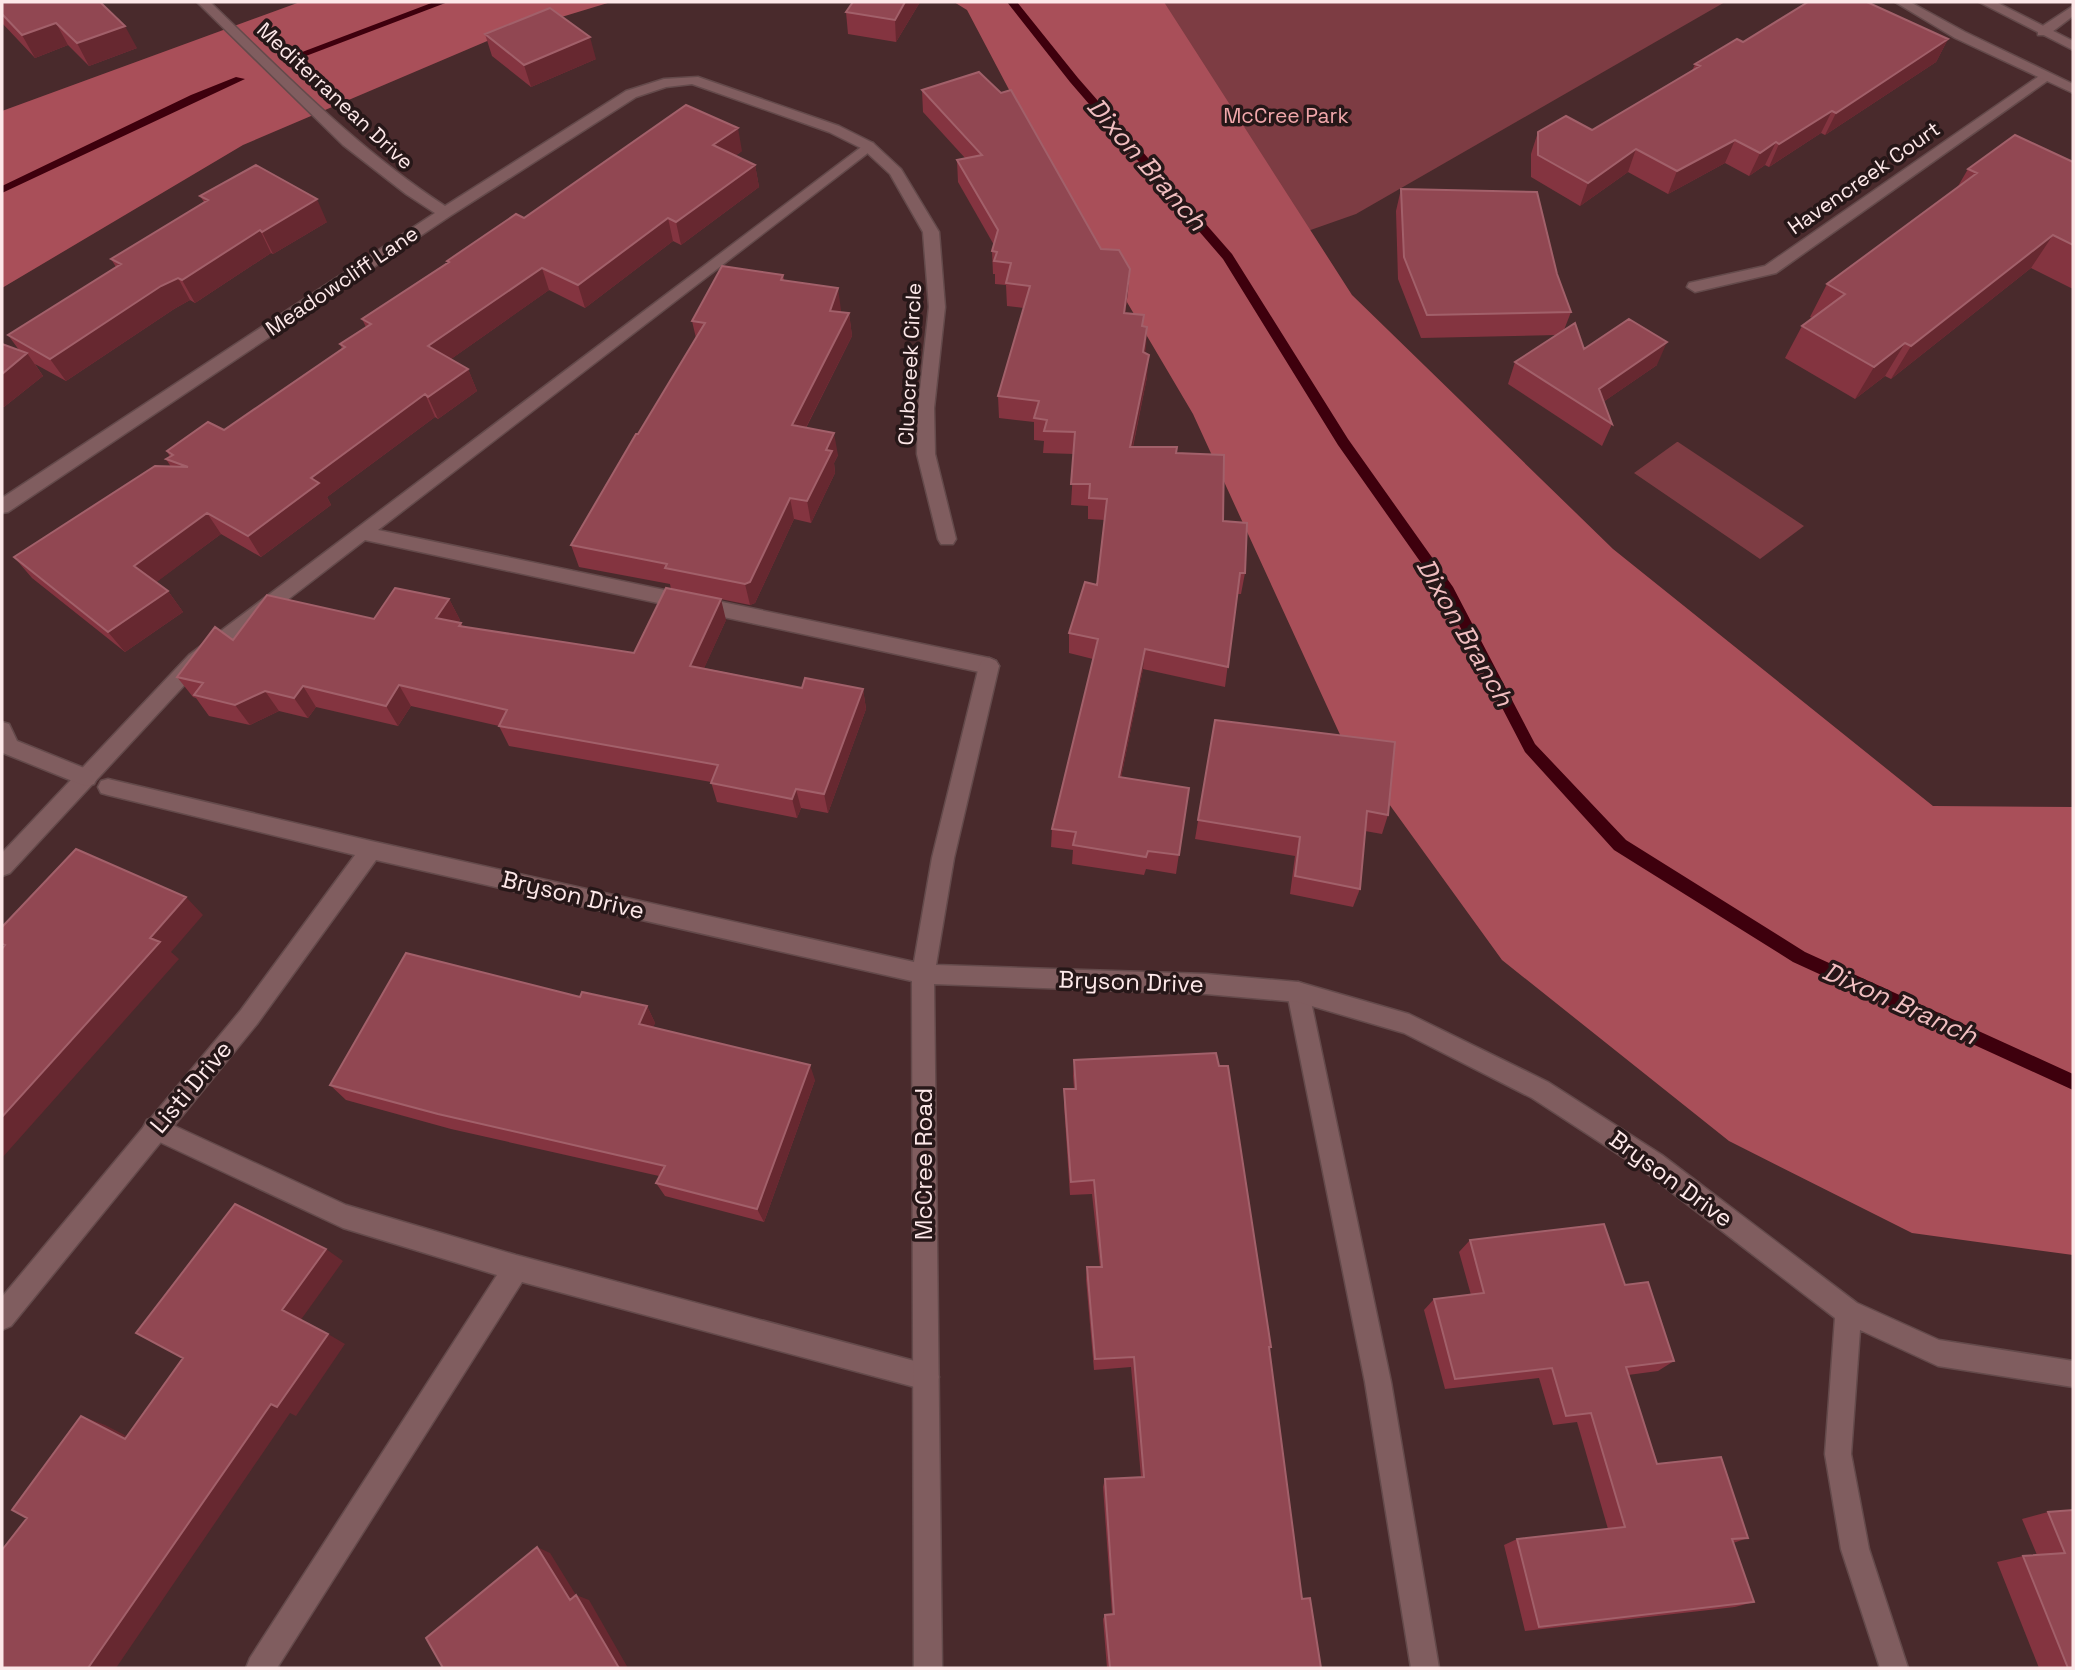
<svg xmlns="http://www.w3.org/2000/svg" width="2075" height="1670" viewBox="0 0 2075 1670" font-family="'Space Grotesk',sans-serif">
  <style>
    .green { fill: #7d3c43 }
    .forest { fill: #a94f59 }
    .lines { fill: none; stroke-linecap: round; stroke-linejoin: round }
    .stream { fill: #3e000d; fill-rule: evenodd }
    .lane-casing { stroke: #644a4b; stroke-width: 3 }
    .street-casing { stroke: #644a4b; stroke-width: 3 }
    .secondary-casing { stroke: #644a4b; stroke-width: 3 }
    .lane { fill: #805d5f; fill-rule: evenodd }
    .street { fill: #805d5f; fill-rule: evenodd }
    .secondary { fill: #805d5f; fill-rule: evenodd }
    .wall { fill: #843440 }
    .shaded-wall { fill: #672830 }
    .building { fill: #914752; stroke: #a2606a; stroke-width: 2 }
    .labels { text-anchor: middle; stroke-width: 7; stroke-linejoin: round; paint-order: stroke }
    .far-street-label { font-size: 21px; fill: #fde8e9; stroke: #261718 }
    .far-park-label { font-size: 21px; fill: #f1a7ab; stroke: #261718 }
    .street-label { font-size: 24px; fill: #fde8e9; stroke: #261718 }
    .water-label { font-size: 26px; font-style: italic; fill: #f1bec0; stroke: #261718 }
  </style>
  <rect width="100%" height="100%" fill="#492a2c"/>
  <path class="green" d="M1032,2H1725L1356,214L1302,233Z
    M1677,442H1678L1804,526L1760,559L1634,473Z"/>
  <path class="forest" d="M300,2H611L499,36L243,145L2,288V111Z
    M954,2H1164L1352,295L1613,549L1933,806L2073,807V1255L1912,1233L1729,1141L1502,960L1342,739L1193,414L1072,209L967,10Z"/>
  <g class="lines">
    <path class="stream" d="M434,2H448L298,59L289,57Z
      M1007,2H1017L1078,78L1232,254L1348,439L1453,587L1535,744L1626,840L1805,952L2073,1074V1090L1793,962L1614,850L1525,752L1443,594L1338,445L1223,259L1070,82Z
      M236,77L245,79L2,193V186L191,95Z"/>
    <defs>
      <path id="lane" d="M2073,6V16L2048,35H2038V29Z
        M868,142L873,143L875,146L873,149L378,530L989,658L996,661L999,666L996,671L989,674L365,540L203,665L10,873L2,876V853L189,655Z
        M1298,982L1306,985L1309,992L1391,1382L1439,1668H1411L1365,1382L1287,992L1290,985Z
        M155,1117L346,1205L516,1255L926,1364L935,1368L939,1377L935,1386L926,1390L522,1282L277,1668H246L250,1658L497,1275L343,1228L147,1136L143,1128L147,1120Z"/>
      <path id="street" d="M197,2H210C285,74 357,149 445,206L626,91L664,79L698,77L839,126L873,143L901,169L939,232L945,307L934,408L935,454L956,539L953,544H941L938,539L917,454L918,408L929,307L923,232L890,174L863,149L829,132L692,84L666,87L636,97L450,216L8,512L2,513V498L435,213L406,194L343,145Z
        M2045,72L2052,76L2050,79L1776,273L1695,292L1687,287L1689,283L1765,266Z
        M989,658L996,661L999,666L954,858L936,965L1206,974L1298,982L1409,1014L1548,1082L1662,1155L1857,1303L1939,1340L2073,1361V1387L1938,1366L1860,1330L1851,1454L1869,1549L1908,1668H1880L1841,1549L1825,1454L1835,1318L1644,1171L1532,1098L1404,1033L1298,1002L1206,994L934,984L942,1668H914L912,981L376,860L257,1024L11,1326L2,1330V1297L241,1010L355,855L108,795L101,793L98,787L101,781L108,779L371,841L914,962L932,858L979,666L982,661Z
        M2,722L9,724L17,741L94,772L97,778L94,784L87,786L80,784L3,753Z"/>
      <path id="secondary" d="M1895,2H1910L1965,32L2073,84V93L1955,38Z
        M1979,2H1996L2073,41V50Z"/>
    </defs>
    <use href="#lane" class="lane-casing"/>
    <use href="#street" class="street-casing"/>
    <use href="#secondary" class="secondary-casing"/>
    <use href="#lane" class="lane"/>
    <use href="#street" class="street"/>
    <use href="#secondary" class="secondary"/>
  </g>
  <path class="wall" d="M2,2L137,48L89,66L68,45L35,58L2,23Z
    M920,2L896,42L848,34L846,12Z
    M485,34L596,59L531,87L492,56Z
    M1948,39L1936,62L1825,135L1821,133L1769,167L1765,165L1749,176L1725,163L1668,194L1628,172L1580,206L1531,177V154L1538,132L1592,130L1692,71L1695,64L1743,42Z
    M922,90L1101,249L1128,292L1125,313L1143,327L1147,377L1133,447L1176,453L1223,521L1245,573L1241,594H1237L1225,687L1143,669L1121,778L1189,788L1176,874L1146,869L1144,875L1072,864L1073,850L1051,847L1052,829L1093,659L1069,653V633L1097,585L1105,520L1088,519V506L1071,505L1074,454L1043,453L1044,441L1034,440V422L999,418L998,396L1024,308L1007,306L1006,285L995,284V274H993L992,251L994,245L958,182L957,160L965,158L923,112Z
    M742,151L735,156L755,165L759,187L681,245L673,241L585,308L549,290L451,359L468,369L477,391L438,419L435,417L327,497L331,505L261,557L221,534L156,582L168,591L183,612L125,652L32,578L14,557L171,467L166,459L170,457L167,451L224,430L342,349L340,344L366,327L362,319L447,263V261L524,218Z
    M2073,162V289L2031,268L1891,379L1885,376L1855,399L1785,358L1802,326L1812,318L1810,317L1827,284L1957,188L1968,169Z
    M1401,189L1557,274L1571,312L1564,330L1584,349L1657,365L1603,402L1612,424L1602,446L1508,384L1515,362L1557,335L1421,338L1398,279L1396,211Z
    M200,196L327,222L273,254L271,253L195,303L190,300L174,309L66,381L35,364L43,376L4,407L2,406V344L19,350L8,335L116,267L111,259L204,202Z
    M783,275L784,280L841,310L840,312L849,313L852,336L806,428L838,455L834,463L835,473L811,523L794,519L755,603L750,605L671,589L670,584L579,567L571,545L696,338L692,321Z
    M449,599L460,620L458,622L461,623L463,627L634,653L726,620L704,668L802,688L863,689L866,709L828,813L801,808L797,818L717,802L711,782L509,746L499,726L411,706L398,726L316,707L308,718L279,711L250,725L209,716L196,698L193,697L177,677L374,619Z
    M1215,720L1388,815L1382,834L1365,831L1360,889L1353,907L1290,894L1295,856L1195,839Z
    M580,997L647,1006L655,1023L653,1027L815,1080L764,1222L665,1196L656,1183L659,1176L451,1129L346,1100L330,1085Z
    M1074,1060L1271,1347L1269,1351L1302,1599L1321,1668H1107L1103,1619L1105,1615L1112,1614L1103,1487L1105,1479L1141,1477L1131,1367L1094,1370L1086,1279L1087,1267H1100L1092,1194L1070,1195L1064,1105V1089H1074L1073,1076Z
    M1470,1240L1625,1285L1674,1361L1658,1371L1628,1375L1657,1464L1748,1538L1733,1543L1754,1602L1735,1607L1525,1631L1504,1545L1517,1539L1608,1529L1577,1422L1553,1425L1539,1378L1445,1389L1424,1310L1434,1299L1471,1295L1459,1252Z
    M2073,1510V1668H2039L1997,1562L2023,1556L2037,1555L2022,1519L2048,1512Z"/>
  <path class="shaded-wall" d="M905,2H920L896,42L895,20Z
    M56,23L68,45L35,58L22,35Z
    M125,26L137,48L89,66L77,43Z
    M590,37L596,59L531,87L524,65Z
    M1948,39L1936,62L1825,135L1836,113Z
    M1832,111L1821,133L1769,167L1779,144Z
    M738,128L742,151L717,168L713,145Z
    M1735,140L1725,163L1668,194L1677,171Z
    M1776,142L1765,165L1749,176L1760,153Z
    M1636,149L1628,172L1580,206L1588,183Z
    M755,165L759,187L681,245L676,222Z
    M317,199L327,222L273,254L262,232Z
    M668,218L673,241L585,308L578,285Z
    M260,230L271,253L195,303L182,280Z
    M2053,235L2031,268L1891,379L1911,346Z
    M542,268L549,290L437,369L428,346Z
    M1130,269L1128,292L1122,336L1124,313Z
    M178,278L190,300L174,309L66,381L50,359L161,286Z
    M838,288L841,310L833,333L830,311Z
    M849,313L852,336L796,447L792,425Z
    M1147,327L1146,349L1141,375L1143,352Z
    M1667,342L1657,365L1590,411L1599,389Z
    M1905,343L1885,376L1855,399L1874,367Z
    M27,353L43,376L4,407L2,404V374Z
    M1149,355L1147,377L1128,469L1130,447Z
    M468,369L477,391L438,419L428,397Z
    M425,394L435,417L327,497L331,505L261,557L248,536L311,478Z
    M834,433L838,455L834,463L835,473L811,523L807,501L826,450Z
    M790,498L794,519L755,603L750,605L745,584Z
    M207,513L221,534L150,587L134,566Z
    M168,591L183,612L125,652L108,632Z
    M449,599L460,620L447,639L436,618Z
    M721,599L726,620L696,686L690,666Z
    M1145,649L1143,669L1117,797L1119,777Z
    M399,685L411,706L398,726L386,706Z
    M303,686L316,707L308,718L294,698Z
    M863,689L866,709L828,813L824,794Z
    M265,691L279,711L250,725L235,705Z
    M796,789L801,808L797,818L792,799Z
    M186,897L203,915L171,952L179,959L2,1158V1117L150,938Z
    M647,1006L655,1023L648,1040L639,1024Z
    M810,1065L815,1080L764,1222L757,1209Z
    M326,1249L343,1261L300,1321L282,1310Z
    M328,1334L345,1344L296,1416L290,1413L116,1668H88L271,1404Z
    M81,1416L105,1425L148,1447L125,1439Z
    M537,1547L550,1553L576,1595L589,1600L628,1668H619L570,1600Z"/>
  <path class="building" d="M2,2H100L125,26L77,43L56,23L22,35L2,14Z
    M853,2H905L895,20L846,12Z
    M1808,2H1867L1948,39L1836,113L1832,111L1779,144L1776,142L1760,153L1735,140L1677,171L1636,149L1588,183L1538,155V132L1566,116L1592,130L1700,66L1695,64L1737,39L1743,42Z
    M550,8L590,37L524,65L485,34Z
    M979,72L1001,93L1011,90L1101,249L1119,250L1130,269L1124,313L1144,315L1142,326L1147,327L1143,352L1149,355L1130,447H1177L1176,453L1224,455L1223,521L1247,523L1245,573H1240L1228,667L1145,649L1119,777L1189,788L1179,855L1148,851L1146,857L1073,845L1076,832L1052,829L1098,639L1069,633L1085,582L1097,585L1107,499L1089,498L1090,484H1071L1075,432L1044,431L1047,420L1034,418L1039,401L998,396L1030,286L1006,283L1011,263L994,261L997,252L992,251L998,230L957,160L982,155L922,90Z
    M686,105L738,128L713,145L755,165L676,222L668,218L578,285L542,268L428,346L468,369L428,397L425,394L311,478L319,483L248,536L207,513L134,566L168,591L108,632L14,557L155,466L188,467L166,459L173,455L167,451L208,422L224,430L345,347L340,344L371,324L362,319L449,262L447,261L516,214L524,218Z
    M2015,135L2073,162V245L2053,235L1911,346L1905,343L1874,367L1802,326L1845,294L1827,284L1977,173L1968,169Z
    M256,165L317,199L262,232L260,230L182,280L178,278L161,286L50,359L8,335L121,264L111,259L208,200L200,196Z
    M1401,189L1537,192L1557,274L1571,312L1427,315L1404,257Z
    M722,266L783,275L781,280L838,288L830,311L849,313L792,425L834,433L826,450L832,451L807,501L790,498L750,582L745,584L665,568L667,564L571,545L636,434H638L705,323L692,321Z
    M1629,319L1667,342L1599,389L1612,424L1515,362L1575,323L1584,349Z
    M2,344L27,353L2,374Z
    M395,588L449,599L436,618L461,623L459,626L634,653L666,588L721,599L690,666L802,688L805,678L863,689L824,794L796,789L792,799L711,783L718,765L499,726L507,710L399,685L386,706L303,686L294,698L265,691L235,705L194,695L203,683L177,677L215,627L233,640L267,595L374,619Z
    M1215,720L1395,742L1388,815L1367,811L1360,889L1295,876L1300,837L1198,820Z
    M76,849L186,897L150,938L160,942L2,1117V949L5,945L2,944V927Z
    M406,953L580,997L582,992L647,1006L639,1024L810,1065L757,1209L656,1183L665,1166L438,1114L330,1085Z
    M1216,1053L1219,1066H1228L1271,1347H1269L1302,1599L1310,1598L1321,1668H1110L1105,1615L1114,1614L1105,1479L1144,1477L1134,1357L1095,1359L1087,1267H1102L1094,1180L1071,1182L1064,1089H1076L1074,1060Z
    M235,1204L326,1249L282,1310L328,1334L277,1407L271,1404L88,1668H2V1550L27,1518L12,1510L81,1416L125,1439L183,1358L136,1333Z
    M1604,1224L1625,1285L1648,1282L1674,1361L1626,1367L1657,1464L1721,1457L1748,1538L1732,1539L1754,1602L1539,1627L1517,1539L1625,1527L1591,1413L1566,1416L1552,1368L1455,1379L1434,1299L1484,1293L1470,1240Z
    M2073,1510V1668H2068L2023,1556L2065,1553L2048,1512Z
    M537,1547L570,1600L576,1595L619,1668H443L426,1638Z"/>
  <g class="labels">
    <g class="far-street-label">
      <text transform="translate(335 96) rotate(43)" y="7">Mediterranean Drive</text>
      <text transform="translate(1864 178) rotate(-35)" y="7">Havencreek Court</text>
      <text transform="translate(342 281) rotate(-34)" y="7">Meadowcliff Lane</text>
      <text transform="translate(910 364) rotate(-87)" y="7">Clubcreek Circle</text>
    </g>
    <g class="far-park-label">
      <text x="1286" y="123">McCree Park</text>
    </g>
    <g class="street-label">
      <text transform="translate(573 895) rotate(13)" y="8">Bryson Drive</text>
      <text transform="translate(1131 982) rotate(2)" y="8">Bryson Drive</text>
      <text transform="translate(191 1087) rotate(-50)" y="8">Listi Drive</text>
      <text transform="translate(924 1164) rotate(-90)" y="8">McCree Road</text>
      <text transform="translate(1671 1179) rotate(36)" y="8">Bryson Drive</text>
    </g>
    <g class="water-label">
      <text transform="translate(1147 164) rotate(49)" y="9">Dixon Branch</text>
      <text transform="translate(1465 632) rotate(60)" y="9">Dixon Branch</text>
      <text transform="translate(1900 1003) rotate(24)" y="9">Dixon Branch</text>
    </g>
  </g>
  <rect width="2075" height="1670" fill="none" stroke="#fde8e9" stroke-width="7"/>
</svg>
